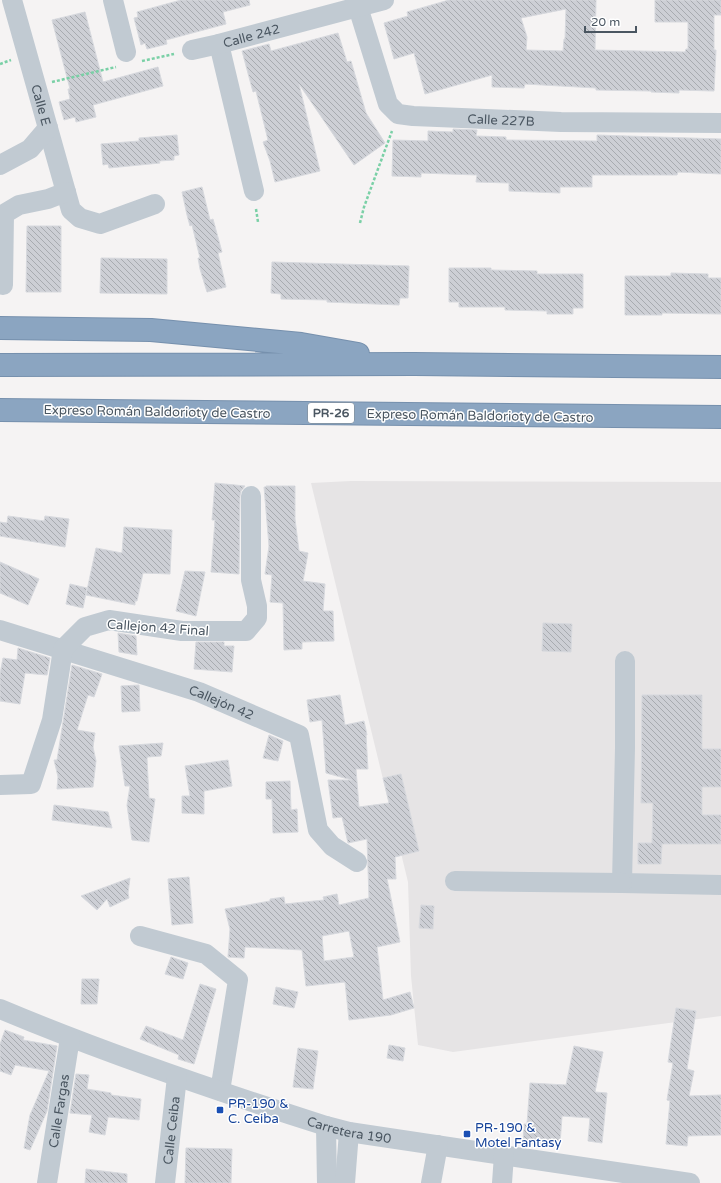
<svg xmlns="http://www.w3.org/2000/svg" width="721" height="1183" viewBox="0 0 721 1183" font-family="'Varela Round',sans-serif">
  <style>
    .education { fill: #e6e4e5 }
    .building { fill: url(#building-back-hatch); stroke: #d7d9de; fill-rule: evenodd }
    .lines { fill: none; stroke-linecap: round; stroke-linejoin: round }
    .highway-casing { stroke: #7690ad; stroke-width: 24 }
    .path { stroke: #7ad0a6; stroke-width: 2.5; stroke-dasharray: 3 2; stroke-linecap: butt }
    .minor { stroke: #c1cad2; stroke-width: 20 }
    .highway { stroke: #8ba5c1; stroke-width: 22 }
    .transit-dot { fill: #1a4fb4; stroke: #fff; stroke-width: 1.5 }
    .labels { text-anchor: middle; stroke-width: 3; stroke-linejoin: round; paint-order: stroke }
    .shield { fill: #fff; stroke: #808990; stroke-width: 1 }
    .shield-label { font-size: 12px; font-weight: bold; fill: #4a5661 }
    .street-label { font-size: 13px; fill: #4a5661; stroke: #fff }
    .transit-label { font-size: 13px; fill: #164399; stroke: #fff; text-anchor: start }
  </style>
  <defs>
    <pattern id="building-back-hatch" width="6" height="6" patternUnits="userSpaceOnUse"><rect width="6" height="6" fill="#cdcfd5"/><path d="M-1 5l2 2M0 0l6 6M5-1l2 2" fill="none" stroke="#a8abb0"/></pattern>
  </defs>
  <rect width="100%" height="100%" fill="#f5f3f3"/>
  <path class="education" d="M351,481L721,482V1016L453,1052L418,1045L411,976L408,882L311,483Z"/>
  <path class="building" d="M181,0H249L250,5L223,12L226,24L166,40L167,44L147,49L145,43L141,45L134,18L138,17L137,12Z
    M449,0H596L595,50L685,52L686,49H688V22H655V0H721V15H714V50H716L714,91L679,90V93L651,92V91L596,90V88L525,84L524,88L492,87V75L425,94L414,53L394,59L384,23L408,16L407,12ZM566,9L565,39H564L563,51L526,50L527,37L521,18Z
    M85,12L103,82L158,67L163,86L93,105L96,117L76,122L75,117L64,120L59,102L70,99L68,89H70L52,20Z
    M338,33L347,62L351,61L366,113L385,143L354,165L299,84L320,171L275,182L270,161L263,142L268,140L256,91L253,92L242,51L269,44L271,51Z
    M453,129L477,130L476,136L506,137V140L597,141V135L721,139V174L678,172L677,175H592V187H560V193L509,191V183L476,182L477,175L421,173V177L392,176L393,140L428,141V131L453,132Z
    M177,135L179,155L174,156V160L159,161L160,163L109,168L108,164L103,165L101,144L139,141V138Z
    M202,187L210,220L213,219L222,252L218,253L226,287L207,292L200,269L198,258H200L192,225L190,226L187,215L182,192Z
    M27,226H61V292H26Z
    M101,258L167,259V294L100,293Z
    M272,262L409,266L408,298H400L399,305L327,302V300L281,299V294L271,293Z
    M449,268H491V270L537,271V274H583V308H573V314H547V311L505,310V307H459V302H449Z
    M671,273L708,274V278H721V314L662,313V315H625V276H671Z
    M215,483L245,486L241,491L240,496L239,574L211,572L215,520H212Z
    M266,486H295V519L299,551L308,553L303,581L325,584L323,611H333L334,641L302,642V649L284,650L283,603L270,602L272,575L265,574L269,546L264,487H266Z
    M8,516L44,521L45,516L69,519L65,547L0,536V522L7,523Z
    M124,527L172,530L170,574L143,573L137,601H135V605L86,595L96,548L122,553Z
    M0,562L39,579L28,605L0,593Z
    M185,571L205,572L196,616L176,611Z
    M70,584L87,588L83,608L66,604Z
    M543,623L572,624L571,652L542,651Z
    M118,633L136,636L137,655L119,652Z
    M196,642H224V646H234L232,672L194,669Z
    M18,648L50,658L47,675L25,673L20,704L0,701V674L3,658L17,660Z
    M72,665L102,674L94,697L88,695L77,730L95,733L93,747L96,761L93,787L57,789L58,777L54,760H57Z
    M139,685L140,711L122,712L121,686Z
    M340,695L345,725L364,721L367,735H366L368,769H356L359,807L389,803L383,778L401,774L419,851L395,857L396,879H387L400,942L377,947L383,1000L410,992L414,1008L391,1015L349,1020L345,982L306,986L302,950L245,947L244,958L228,957L230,929L225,909L270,901V899L284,897L285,904L324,900L323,897L337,894L339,905L369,898L367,839L348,843L342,817L333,818L328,780H352L326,773L322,720L310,722L307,700ZM349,931L354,957L324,961L322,936Z
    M642,695H702V749H721V787H702V815H721V844H662L661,864H638V843H652L653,803H641Z
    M269,735L283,741L278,761L263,758Z
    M163,743L161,756L148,757L147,758L149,798L155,799L149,842L132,840L127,805L130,786H125L119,746Z
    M228,760L232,786L204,791V814L182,813V796H190L185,766Z
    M290,781L291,810L297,809L298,832L273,833L272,799H266V782Z
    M54,805L108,812L112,828L52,820Z
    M189,877L193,923L172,925L168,879Z
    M130,878L128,893L129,898L110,907L107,899L97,910L81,896Z
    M421,905L434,906L433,929L419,928Z
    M171,957L188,963L183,979L165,974Z
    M82,979H99L97,1004H81Z
    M200,984L216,989L194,1064L178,1059L179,1055L140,1039L146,1026L183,1040Z
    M276,987L298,992L294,1008L273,1004Z
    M676,1008L696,1011L687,1069L694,1071L689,1096L721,1095V1135L688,1136L687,1146L666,1144L670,1101L667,1100L673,1063L668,1062Z
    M5,1030L24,1037L23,1040L57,1046L47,1111L30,1150L24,1148L30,1115L49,1071H50L15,1065L11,1075L0,1071V1044Z
    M389,1045L405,1048L403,1061L387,1058Z
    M574,1046L603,1052L595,1092L607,1093L602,1143L588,1141L590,1118L562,1116L560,1144L523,1143L524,1124H527L530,1083L566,1085Z
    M298,1048L318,1051L313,1089L293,1087Z
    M76,1074L89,1075L87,1089L111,1093V1095L141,1099L139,1120L108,1117L105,1135L89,1132L92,1115L70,1113Z
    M186,1148L232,1149L231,1183H185Z
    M86,1169L127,1174V1183H85Z"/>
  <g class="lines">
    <defs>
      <path id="highway" d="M0,328L151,330L301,344L358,354
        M0,365L414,364L721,367
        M0,410L721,417"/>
    </defs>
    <use href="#highway" class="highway-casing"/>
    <path class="path" d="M142,61L174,54
      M0,64L11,60
      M52,82L116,67
      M256,209L258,222
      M360,223L364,207L392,131"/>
    <g class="minor">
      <path id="s1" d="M12,0L71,210L80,218L100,224L155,204"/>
      <path d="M113,0L126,52"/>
      <path id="s2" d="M358,7L388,104L398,114L413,116L561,122L721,123"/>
      <path d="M219,44L254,191"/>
      <path id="s3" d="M192,50L219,44L384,0"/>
      <path d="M0,165L30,149L48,128"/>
      <path d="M3,285L4,214L19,205L48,199L66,192"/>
      <path id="s4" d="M0,630L199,692L299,735L318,830L332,846L357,862"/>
      <path d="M625,661V748L622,883L721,885"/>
      <path d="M0,785L31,784L52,720L63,649L85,627L109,620L182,631H246L257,618V606L251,580V496"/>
      <path d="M455,881L622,883"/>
      <path d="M140,936L206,954L238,980L220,1091"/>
      <path id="s5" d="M0,1009C107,1054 216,1091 326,1126L349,1132L690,1183"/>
      <path d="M326,1126L327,1183"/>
      <path id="s6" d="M47,1183L70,1038"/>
      <path id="s7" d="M165,1183L177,1077"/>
      <path d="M345,1183L349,1132"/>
      <path d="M431,1183L438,1145"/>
      <path d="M502,1183L504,1155"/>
    </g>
    <use href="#highway" class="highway"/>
  </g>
  <g class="transit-dot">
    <rect x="216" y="1106" width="8" height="8" rx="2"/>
    <rect x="463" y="1130" width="8" height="8" rx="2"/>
  </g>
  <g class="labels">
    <rect class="shield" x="308" y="403" width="46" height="20" rx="3"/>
    <g class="shield-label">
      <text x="331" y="417">PR-26</text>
    </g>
    <g class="street-label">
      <text dy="5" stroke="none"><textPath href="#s3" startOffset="61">Calle 242</textPath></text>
      <text dy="5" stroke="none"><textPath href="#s1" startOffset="109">Calle E</textPath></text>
      <text dy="5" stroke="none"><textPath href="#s2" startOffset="219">Calle 227B</textPath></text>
      <text transform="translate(157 411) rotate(1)" y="5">Expreso Román Baldorioty de Castro</text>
      <text transform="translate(480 415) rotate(1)" y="5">Expreso Román Baldorioty de Castro</text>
      <text transform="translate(158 627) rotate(4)" y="5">Callejon 42 Final</text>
      <text dy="5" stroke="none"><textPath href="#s4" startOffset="233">Callejón 42</textPath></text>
      <text dy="5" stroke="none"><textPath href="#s6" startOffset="73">Calle Fargas</textPath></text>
      <text dy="5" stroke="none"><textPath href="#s5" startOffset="370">Carretera 190</textPath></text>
      <text dy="5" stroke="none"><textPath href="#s7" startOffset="53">Calle Ceiba</textPath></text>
    </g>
    <g class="transit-label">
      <text x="228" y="1108">PR-190 &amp;<tspan x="228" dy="15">C. Ceiba</tspan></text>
      <text x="475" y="1132">PR-190 &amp;<tspan x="475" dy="15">Motel Fantasy</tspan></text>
    </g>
  </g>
  <path d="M585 26v6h51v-6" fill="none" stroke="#4a5661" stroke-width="2"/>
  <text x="591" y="26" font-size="12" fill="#4a5661" stroke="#ffffff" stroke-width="3" paint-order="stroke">20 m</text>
</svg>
